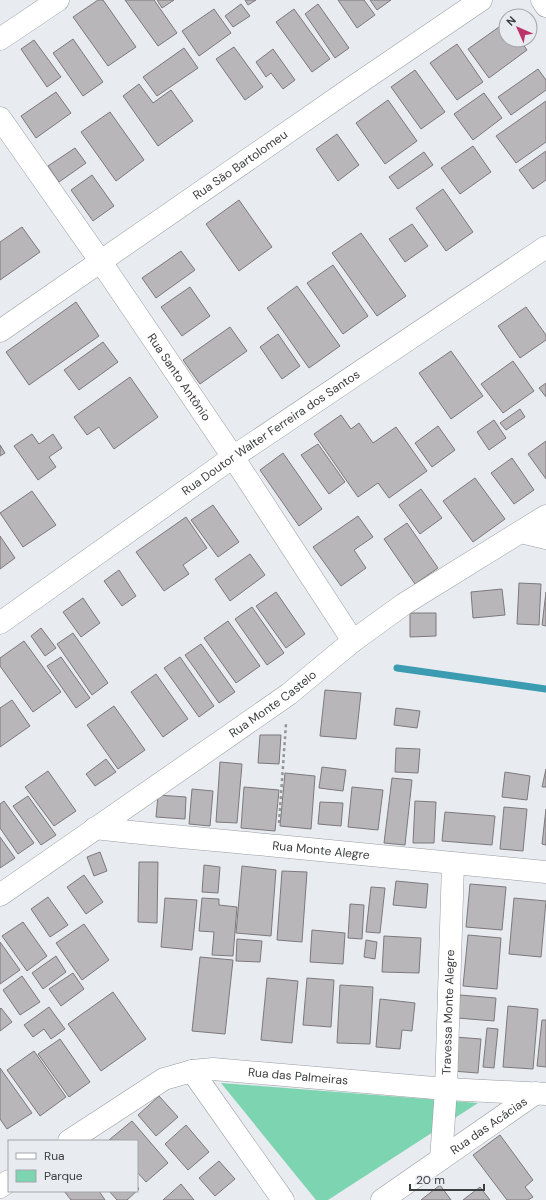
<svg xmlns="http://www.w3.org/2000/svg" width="546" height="1200" viewBox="0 0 546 1200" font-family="'DM Sans',sans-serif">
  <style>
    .green { fill: #7cd5b0 }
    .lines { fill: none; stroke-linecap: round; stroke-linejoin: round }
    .stream { stroke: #3b9bb0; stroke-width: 7 }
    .building { fill: #b9b6ba; stroke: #7c797c }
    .minor-casing { stroke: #9a9da1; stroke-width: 23 }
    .tertiary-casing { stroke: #9a9da1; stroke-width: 23 }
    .path { stroke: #939599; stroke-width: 2.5; stroke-dasharray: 3 3; stroke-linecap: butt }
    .minor { stroke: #fff; stroke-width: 22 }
    .tertiary { stroke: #fff; stroke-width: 22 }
    .labels { text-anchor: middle; stroke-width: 3.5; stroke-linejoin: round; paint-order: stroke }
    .street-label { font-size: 12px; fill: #3c3d3f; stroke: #e8ebf0 }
  </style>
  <rect width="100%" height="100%" fill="#e8ebf0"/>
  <path class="green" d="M221,1083L478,1103L328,1200H316Z"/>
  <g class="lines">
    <path class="stream" d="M397,668L546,689"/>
  </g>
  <path class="building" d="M98,0H103L136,47L108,66L73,17Z
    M125,0H154L177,33L158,46Z
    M157,0H174L162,8Z
    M245,0H256L248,5Z
    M338,0H364L375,15L357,28Z
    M370,0H391L377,10Z
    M241,4L250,16L233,27L225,16Z
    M318,4L349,48L335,58L305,14Z
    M214,9L231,33L199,56L182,31Z
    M294,9L330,59L312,72L276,22Z
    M506,22V40H520L527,50L489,78L468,49Z
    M73,39L103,82L83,96L53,53Z
    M34,40L61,77L47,87L21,49Z
    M457,44L483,82L457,100L430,63Z
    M234,47L263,87L245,100L216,59Z
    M184,48L198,68L157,96L143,77Z
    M273,49L295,80L283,89L271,73L266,77L256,62Z
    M538,69L546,80V90L511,115L498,97Z
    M415,70L445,112L421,129L391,87Z
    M139,84L153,103L171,90L193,121L158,146L123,96Z
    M56,92L71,113L36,138L21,116Z
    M484,93L502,118L473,140L454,114Z
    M388,100L417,141L385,164L356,123Z
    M546,101V142L516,163L496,136Z
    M110,112L144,160L116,181L81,132Z
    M337,134L359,165L338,181L316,149Z
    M473,146L491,172L460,194L441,168Z
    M75,148L86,163L59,182L48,166Z
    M546,151V180L533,189L519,170Z
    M424,152L433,165L398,189L389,177Z
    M92,175L114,206L93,221L71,190Z
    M443,189L473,232L446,251L416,208Z
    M239,200L272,247L239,271L206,224Z
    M412,224L428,246L405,262L389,239Z
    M22,227L40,252L0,280V242Z
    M361,233L406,296L377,316L332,253Z
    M181,251L195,270L156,298L142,278Z
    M333,265L368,316L343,334L307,283Z
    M297,286L340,346L309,368L267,308Z
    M190,287L210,316L182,336L161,307Z
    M76,302L99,336L29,385L6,352Z
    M526,307L546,335V340L520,358L498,326Z
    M230,327L247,351L200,384L183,360Z
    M278,334L300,366L282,379L260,347Z
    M103,342L118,362L79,390L64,370Z
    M451,351L483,396L451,419L419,373Z
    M513,361L534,391L503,413L481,384Z
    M130,377L158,417L114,449L99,427L87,435L74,417Z
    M546,383V397L539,388Z
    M520,409L525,417L506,430L500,423Z
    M341,415L351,429L359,423L373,443L396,427L427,471L389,498L378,483L358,497L314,434Z
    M494,420L506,438L489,450L477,432Z
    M438,426L455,450L432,467L415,443Z
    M32,434L39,444L53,434L62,448L49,457L56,467L38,480L14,446Z
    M546,441V479L528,454Z
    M318,444L345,482L329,494L301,455Z
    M0,445L5,453L0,456Z
    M283,453L322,509L299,526L260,470Z
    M512,458L534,490L514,504L491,473Z
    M475,478L505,519L473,542L443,501Z
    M421,489L442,518L420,534L399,505Z
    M32,491L56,525L23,547L0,513Z
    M213,505L239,542L218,557L191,520Z
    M358,516L373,537L354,550L366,568L341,586L313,547Z
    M186,517L207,548L183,565L189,574L164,591L136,552Z
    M407,523L438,568L415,584L384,539Z
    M0,536L15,558L0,569Z
    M250,554L265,575L230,601L215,579Z
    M119,570L136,596L122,606L104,581Z
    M519,583L541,584L539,625L517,624Z
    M502,589L505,615L473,618L471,592Z
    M276,592L305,634L286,648L256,606Z
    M546,592V626L542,625Z
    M83,598L100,623L81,637L63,612Z
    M252,607L284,653L267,665L235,619Z
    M410,613H436V636L410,637Z
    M228,621L260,666L236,683L204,638Z
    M41,628L56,648L45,656L31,636Z
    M73,633L108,683L92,695L57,644Z
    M24,641L61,692L33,712L0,666V658Z
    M201,644L235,692L219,703L185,655Z
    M61,657L90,698L76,708L47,666Z
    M180,657L214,706L199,717L164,668Z
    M156,674L188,719L163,737L131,692Z
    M325,690L361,693L356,739L320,736Z
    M12,700L30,726L0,747V708Z
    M114,706L145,750L118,769L87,725Z
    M396,708L420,711L417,728L394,725Z
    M260,735H281L279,764L258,763Z
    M396,748L420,749L418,773L395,772Z
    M106,759L116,772L95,786L86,774Z
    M220,762L242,764L237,823L216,822Z
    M322,767L346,770L343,791L319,788Z
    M546,769V787H542Z
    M48,771L76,811L54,826L25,787Z
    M505,772L530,776L527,800L502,797Z
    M285,773L315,776L311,829L280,826Z
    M392,778L412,780L405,845L384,843Z
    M244,787L279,790L275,831L241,828Z
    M352,787L383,790L378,830L348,827Z
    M192,789L213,791L210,826L189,824Z
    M158,795L186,797L185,819L156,817Z
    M28,796L56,835L41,845L13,806Z
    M4,801L34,843L18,854L0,828V804Z
    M415,801L436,802L434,843H413Z
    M320,802L343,803L341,826L318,824Z
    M504,807L527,809L523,851L500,849Z
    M546,809V845L542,844Z
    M445,812L495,816L492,845L442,841Z
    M0,837L15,858L0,868Z
    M100,852L107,871L94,876L87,857Z
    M139,862H158L157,923L138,922Z
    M204,865L220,867L218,893L202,892Z
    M242,866L276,870L271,936L236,933Z
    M282,871L307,872L302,942L277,940Z
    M84,875L103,902L86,914L67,887Z
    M396,881L428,884L426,908L393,905Z
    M470,884L506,887L502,930L466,927Z
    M371,887L385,888L380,933L366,932Z
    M48,897L68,925L50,937L31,909Z
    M165,898L197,900L192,950L161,947Z
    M202,898L219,899V905L237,907L233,956L212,955L214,932L199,931Z
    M514,898L546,901L541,957L509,954Z
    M350,904L364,905L362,939L348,938Z
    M23,922L47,956L27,971L2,936Z
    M84,924L109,960L82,980L56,943Z
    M312,930L345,933L343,964L310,962Z
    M468,935L501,938L497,989L463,986Z
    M384,936L421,938L419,973L382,972Z
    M237,939L262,941L260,962L236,961Z
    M366,940L377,942L375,959L364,957Z
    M0,942L20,970L0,984Z
    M56,956L66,972L43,989L32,973Z
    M200,957L233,960L225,1034L192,1031Z
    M73,973L84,989L61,1006L49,989Z
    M22,976L40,1002L20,1015L3,990Z
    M267,978L298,981L292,1043L261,1040Z
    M307,978L334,980L331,1027L303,1025Z
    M340,985L373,987L370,1044L337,1043Z
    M113,992L146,1039L101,1071L68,1024Z
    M460,995L496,998L494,1021L457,1018Z
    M380,999L415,1003L412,1031L402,1030L400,1049L376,1047Z
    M508,1006L538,1009L533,1069L503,1067Z
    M49,1007L65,1029L51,1039L44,1029L33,1037L24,1025Z
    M1,1008L12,1022L0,1031V1009Z
    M542,1020H546V1067L537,1066Z
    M487,1028L498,1029L494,1068L483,1067Z
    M455,1037L481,1039L478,1073L452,1071Z
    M60,1039L90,1082L69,1097L38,1054Z
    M34,1051L66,1097L40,1116L7,1070Z
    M0,1068L32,1113L7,1129L0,1119Z
    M159,1096L178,1117L156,1136L138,1115Z
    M132,1121L168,1163L146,1182L137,1172V1141L109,1140Z
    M186,1125L209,1152L188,1170L165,1144Z
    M500,1135L533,1180L525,1187L533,1197L528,1200H507L473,1155Z
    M219,1161L235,1179L215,1196L199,1178Z
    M181,1184L194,1200H163Z
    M440,1185L451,1200H421Z
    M137,1186L139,1189L127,1200H117L109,1191H137Z
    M480,1187L490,1200H463Z
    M64,1191H99L105,1200H71Z"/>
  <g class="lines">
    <defs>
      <g id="minor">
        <path d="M542,0L546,6"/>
        <path d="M0,39L58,0"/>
        <path id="s1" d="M0,118L101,262L233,457L353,641"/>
        <path d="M521,532L546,538"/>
        <path id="s2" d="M0,623L233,457L546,247"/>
        <path id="s3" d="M95,828C156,835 217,840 278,846C368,855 457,864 546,872"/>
        <path id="s4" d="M0,895L289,694L353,641L404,604L546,516"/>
        <path d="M192,1071L283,1200"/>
        <path id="s5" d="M69,1141L164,1079L192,1071L213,1069L446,1089L546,1094"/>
        <path id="s6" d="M441,1159L446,1089L453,864"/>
        <path d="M0,1187L9,1181"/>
        <path id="s7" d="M382,1200L536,1093"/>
      </g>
      <g id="tertiary">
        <path id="s8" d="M0,331L350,89L481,0"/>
      </g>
    </defs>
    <use href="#minor" class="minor-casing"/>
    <use href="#tertiary" class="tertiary-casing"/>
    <path class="path" d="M279,823L286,724"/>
    <use href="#minor" class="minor"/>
    <use href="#tertiary" class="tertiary"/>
  </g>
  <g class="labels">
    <g class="street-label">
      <text dy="4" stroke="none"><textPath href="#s8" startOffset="292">Rua São Bartolomeu</textPath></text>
      <text dy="4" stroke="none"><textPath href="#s1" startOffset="315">Rua Santo Antônio</textPath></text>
      <text dy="4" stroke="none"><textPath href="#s2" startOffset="331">Rua Doutor Walter Ferreira dos Santos</textPath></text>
      <text dy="4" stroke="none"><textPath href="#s4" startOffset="333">Rua Monte Castelo</textPath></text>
      <text dy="4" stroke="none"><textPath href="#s3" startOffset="227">Rua Monte Alegre</textPath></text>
      <text dy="4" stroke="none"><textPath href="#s6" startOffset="147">Travessa Monte Alegre</textPath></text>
      <text dy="4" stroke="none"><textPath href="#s5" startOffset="249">Rua das Palmeiras</textPath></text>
      <text dy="4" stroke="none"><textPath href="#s7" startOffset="130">Rua das Acácias</textPath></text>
    </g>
  </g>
  <rect x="8" y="1140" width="130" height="52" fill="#e8ebf0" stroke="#a3a5a9"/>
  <rect x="16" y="1153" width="20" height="6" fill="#ffffff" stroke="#a3a5a9"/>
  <text x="44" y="1160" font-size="12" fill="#3c3d3f">Rua</text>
  <rect x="16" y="1170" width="20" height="12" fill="#7cd5b0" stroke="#a3a5a9"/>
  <text x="44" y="1180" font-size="12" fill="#3c3d3f">Parque</text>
  <g transform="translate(518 28) rotate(315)"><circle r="19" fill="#e8ebf0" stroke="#a3a5a9"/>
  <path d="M0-3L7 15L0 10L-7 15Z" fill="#bd3269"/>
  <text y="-6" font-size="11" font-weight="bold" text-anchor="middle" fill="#3c3d3f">N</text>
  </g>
  <path d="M410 1184v6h74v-6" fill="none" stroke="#3c3d3f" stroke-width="2"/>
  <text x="416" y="1184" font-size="12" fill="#3c3d3f" stroke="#e8ebf0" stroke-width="3" paint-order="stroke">20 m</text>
</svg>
